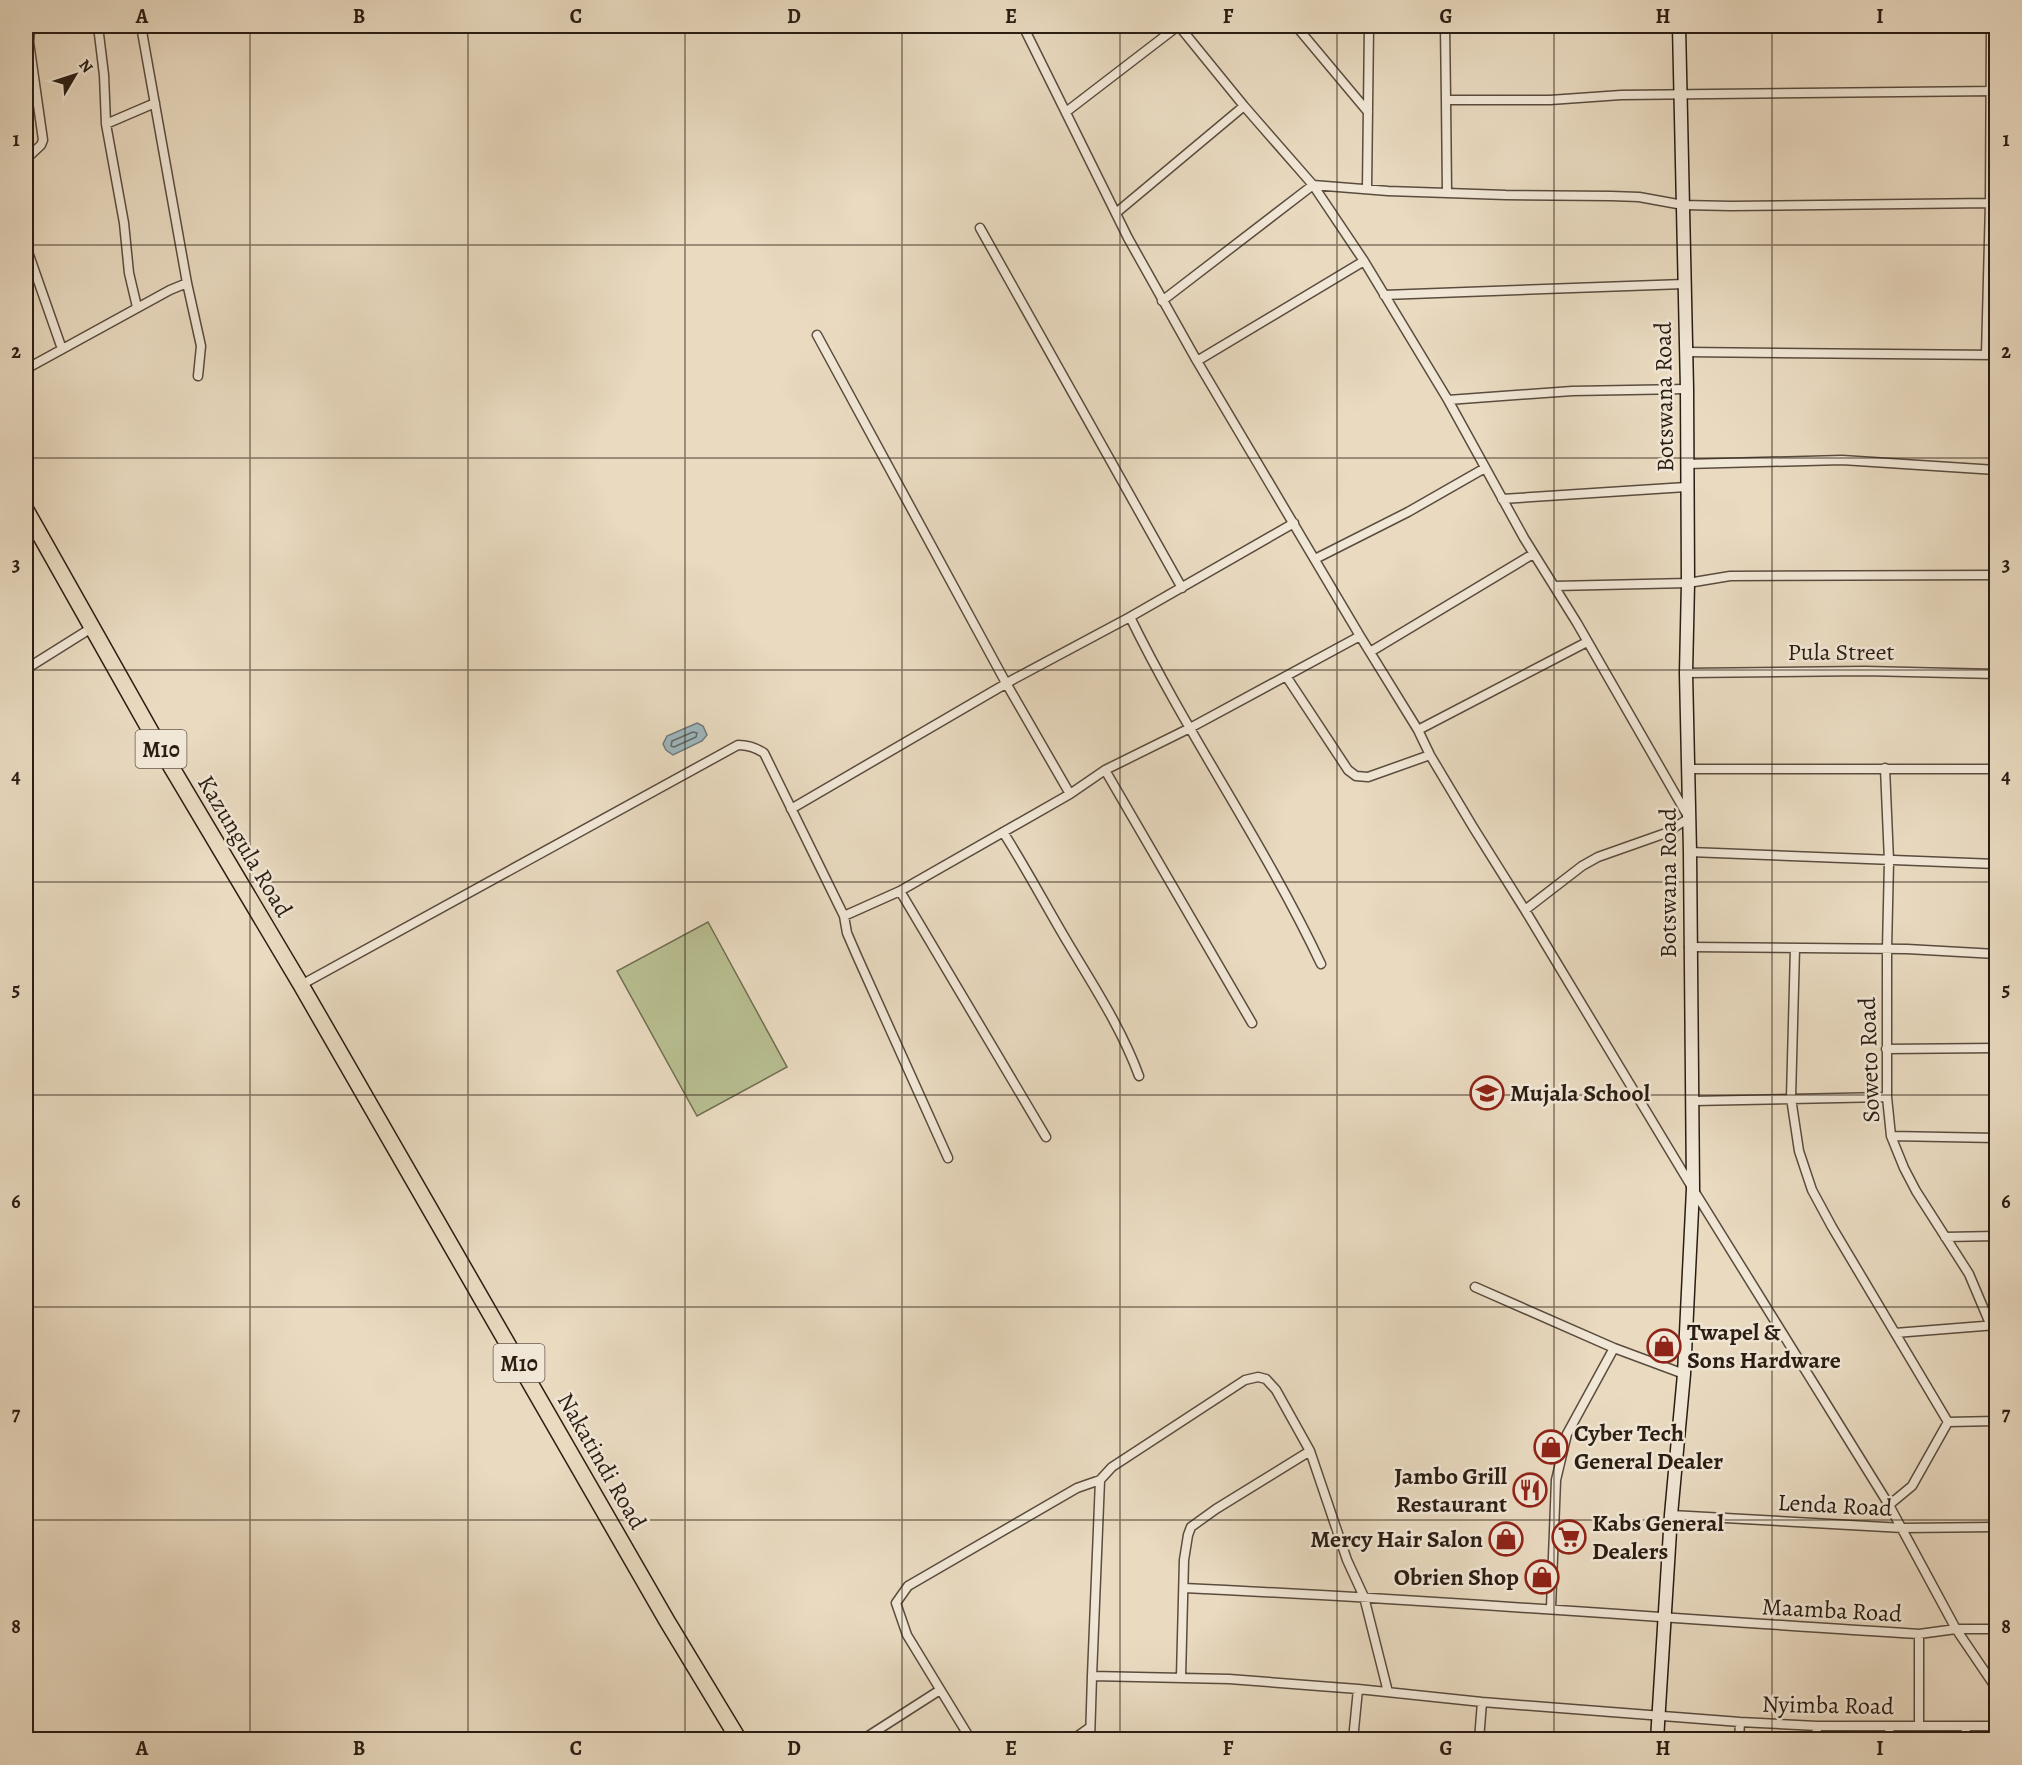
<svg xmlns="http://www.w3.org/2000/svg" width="2022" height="1765" viewBox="0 0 2022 1765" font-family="Alegreya,serif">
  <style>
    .green { fill: #b8bf91; stroke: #716e52; stroke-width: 1.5 }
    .water { fill: #9eb7be; stroke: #70797a; stroke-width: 1.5 }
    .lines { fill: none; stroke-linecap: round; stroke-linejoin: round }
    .shore { stroke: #646a68; stroke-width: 1.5 }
    .street-casing { stroke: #5a4c3e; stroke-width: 11 }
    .secondary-casing { stroke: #2a1d13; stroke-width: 15 }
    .highway-casing { stroke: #2a1d13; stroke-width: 18 }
    .street { stroke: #f1e7d6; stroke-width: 8 }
    .secondary { stroke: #f1e7d6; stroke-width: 12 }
    .highway { stroke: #e9dac0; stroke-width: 15 }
    .grid { fill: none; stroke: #2a1d13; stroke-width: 1.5; stroke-opacity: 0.55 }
    .labels { text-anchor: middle; stroke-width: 5; stroke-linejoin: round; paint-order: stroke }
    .shield { fill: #f1e7d6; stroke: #665a4e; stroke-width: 1.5 }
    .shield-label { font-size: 22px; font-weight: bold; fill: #2a1d13 }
    .street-label { font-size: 24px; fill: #2a1d13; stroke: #f1e7d6 }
    .poi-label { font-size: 24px; font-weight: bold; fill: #2a1d13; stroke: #f1e7d6; text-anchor: start }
    .neatline { fill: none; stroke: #2a1d13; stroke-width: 2 }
    .grid-label { font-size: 20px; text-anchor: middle; font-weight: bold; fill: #2a1d13 }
  </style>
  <rect width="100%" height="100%" fill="#e9dac0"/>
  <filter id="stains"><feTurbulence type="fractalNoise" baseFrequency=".00333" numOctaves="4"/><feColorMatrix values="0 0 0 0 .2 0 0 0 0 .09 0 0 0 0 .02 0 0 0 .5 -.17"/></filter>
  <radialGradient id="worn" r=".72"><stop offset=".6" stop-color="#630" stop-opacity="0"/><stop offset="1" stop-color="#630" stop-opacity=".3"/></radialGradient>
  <path class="green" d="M708,922L787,1067L697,1116L617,971Z"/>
  <path class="water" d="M697,723L703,726L707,735L702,741L673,755L666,750L663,744L667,736Z"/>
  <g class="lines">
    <path class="shore" d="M693,732L697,733L696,737L674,747L671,746L672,741Z"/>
    <defs>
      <path id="street" d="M98,26L104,75L106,124L124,223L129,273L137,307
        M141,26L187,283L201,346L198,376
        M1023,26L1128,238L1197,361L1360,636L1418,730L1430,755L1473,827L1525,910L1693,1189L1889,1505L1956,1629L1996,1688
        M1179,26L1244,106L1313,185L1364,261L1448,400L1524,538L1577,623L1689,818L1666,833L1598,857L1582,866L1525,910
        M1296,26L1368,112
        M1445,26L1446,100
        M1066,112L1178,26
        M106,124L155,103
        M26,159L41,145L43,140L29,42L30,30L35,26
        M1367,189L1369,26
        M1447,193L1446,100H1550L1621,95L1996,91
        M26,206L28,252L62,349
        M1116,213L1244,106
        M980,228L1182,588
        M1384,295L1684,284
        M1162,301L1313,185L1388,191L1506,195L1611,196L1639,197L1683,205L1731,206L1990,203
        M817,335L1006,683L1070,794
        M1685,352L1996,355
        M1986,355L1990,203L1991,26
        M1197,361L1364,261
        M26,369L170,290L187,283
        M1448,400L1572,391L1687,389
        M1686,464L1842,460L1996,470
        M1502,499L1686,487
        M1315,559L1408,512L1485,468
        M1555,586L1688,583L1730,576L1996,575
        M1130,617C1188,736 1265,845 1321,964
        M1370,652L1533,554
        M26,669L93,627
        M1686,673L1865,671L1996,674
        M1286,676L1348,770L1356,776L1368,777L1430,755
        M1418,730L1587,642
        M1885,768L1889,861L1887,949V1097L1891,1136L1904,1168L1916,1191L1969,1274L1991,1326
        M1688,769H1996
        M1105,770L1252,1023
        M791,809L1014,679L1130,617L1294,523
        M1003,832C1026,868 1046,906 1068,943C1093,985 1122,1029 1139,1076
        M1690,852L1996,864
        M900,891L1046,1137
        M844,916L900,891L1070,794L1105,770L1190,728L1360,636
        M1689,947L1907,949L1996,954
        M1795,948L1791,1098L1799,1151L1812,1190L1832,1227L1948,1422L1996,1421
        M301,985L738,745C748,745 755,747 764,753L844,916L847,933L857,956L948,1158
        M1886,1049L1996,1048
        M1693,1101L1887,1097
        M1891,1136L1996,1138
        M1945,1237L1996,1236
        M1475,1287L1614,1348L1684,1374
        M1895,1333L1996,1325
        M1889,1505L1912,1486L1948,1422
        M1671,1515L1903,1528L1996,1527
        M1184,1588C1429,1599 1674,1619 1919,1634L1956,1629H1996
        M1551,1608L1556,1480L1567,1434L1614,1348
        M1092,1676L1100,1480L1112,1467L1245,1380L1258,1377L1266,1379L1276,1390L1310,1451L1347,1560L1364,1597L1388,1692
        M1181,1677L1184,1560L1188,1535L1191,1527L1216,1509L1310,1451
        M1919,1726V1634
        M862,1740L940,1690
        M971,1740L907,1635L896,1603L908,1586L1077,1488L1100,1480
        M1072,1740L1089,1728
        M1090,1740L1092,1676L1229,1679L1358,1689L1482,1702L1740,1722L1817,1726H1996
        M1353,1740L1358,1689
        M1479,1740L1482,1702
        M1739,1740L1740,1722
        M1816,1740L1817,1726
        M1888,1740L1890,1726
        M1965,1740L1966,1726"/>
      <path id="secondary" d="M1657,1740L1671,1515L1684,1374L1693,1189L1690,852L1686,673L1688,583L1687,389L1679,26"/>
      <path id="highway" d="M26,510L160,748L301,985L667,1621L739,1740"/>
    </defs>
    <use href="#street" class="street-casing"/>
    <use href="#secondary" class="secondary-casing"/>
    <use href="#highway" class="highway-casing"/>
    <use href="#street" class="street"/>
    <use href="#secondary" class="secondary"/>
    <use href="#highway" class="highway"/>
  </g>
  <path class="grid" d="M250,26V1740M468,26V1740M685,26V1740M902,26V1740M1120,26V1740M1337,26V1740M1554,26V1740M1772,26V1740M26,245H1996M26,458H1996M26,670H1996M26,882H1996M26,1095H1996M26,1307H1996M26,1520H1996"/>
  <defs>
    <symbol id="school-ring" viewBox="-11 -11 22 22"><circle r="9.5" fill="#f1e7d6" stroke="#8f2418" stroke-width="1.5"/><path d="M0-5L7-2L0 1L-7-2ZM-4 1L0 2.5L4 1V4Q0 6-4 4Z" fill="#8f2418"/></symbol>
    <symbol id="shop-ring" viewBox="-11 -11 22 22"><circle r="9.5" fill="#f1e7d6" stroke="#8f2418" stroke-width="1.5"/><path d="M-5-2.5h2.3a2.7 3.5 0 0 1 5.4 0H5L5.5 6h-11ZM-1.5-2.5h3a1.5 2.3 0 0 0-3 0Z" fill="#8f2418"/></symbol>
    <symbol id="restaurant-ring" viewBox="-11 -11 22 22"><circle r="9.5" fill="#f1e7d6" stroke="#8f2418" stroke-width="1.5"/><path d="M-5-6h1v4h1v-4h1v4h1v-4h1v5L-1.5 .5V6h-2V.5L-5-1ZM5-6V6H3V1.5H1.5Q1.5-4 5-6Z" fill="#8f2418"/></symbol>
    <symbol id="supermarket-ring" viewBox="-11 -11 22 22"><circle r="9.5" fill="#f1e7d6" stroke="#8f2418" stroke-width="1.5"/><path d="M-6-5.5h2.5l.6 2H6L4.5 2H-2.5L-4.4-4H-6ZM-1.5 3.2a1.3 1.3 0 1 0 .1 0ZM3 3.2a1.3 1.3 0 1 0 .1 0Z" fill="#8f2418"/></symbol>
  </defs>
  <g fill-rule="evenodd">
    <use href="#school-ring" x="1468" y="1074" width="38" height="38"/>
    <use href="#shop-ring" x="1645" y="1327" width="38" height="38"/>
    <use href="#shop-ring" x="1532" y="1428" width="38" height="38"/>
    <use href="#restaurant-ring" x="1511" y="1471" width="38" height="38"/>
    <use href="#supermarket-ring" x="1550" y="1518" width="38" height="38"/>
    <use href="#shop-ring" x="1487" y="1520" width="38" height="38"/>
    <use href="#shop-ring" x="1523" y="1558" width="38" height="38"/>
  </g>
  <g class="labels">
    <g class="shield">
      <rect x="135.5" y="730" width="51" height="38" rx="4.5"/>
      <rect x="493.5" y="1344" width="51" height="38" rx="4.5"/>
    </g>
    <g class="shield-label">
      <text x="161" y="757">M10</text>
      <text x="519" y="1371">M10</text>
    </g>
    <g class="street-label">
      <text transform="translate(1664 397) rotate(-91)" y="8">Botswana Road</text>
      <text x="1841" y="660">Pula Street</text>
      <text transform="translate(245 846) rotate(59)" y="8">Kazungula Road</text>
      <text transform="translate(1668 883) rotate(-90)" y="8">Botswana Road</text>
      <text transform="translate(1869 1060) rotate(-92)" y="8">Soweto Road</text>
      <text transform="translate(602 1461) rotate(60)" y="8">Nakatindi Road</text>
      <text transform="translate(1835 1505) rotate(3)" y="8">Lenda Road</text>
      <text transform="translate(1832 1610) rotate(3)" y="8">Maamba Road</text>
      <text transform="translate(1828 1705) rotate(1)" y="8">Nyimba Road</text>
    </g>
    <g class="poi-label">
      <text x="1510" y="1101">Mujala School</text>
      <text x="1687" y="1340">Twapel &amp;<tspan x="1687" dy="28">Sons Hardware</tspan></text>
      <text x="1574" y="1441">Cyber Tech<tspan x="1574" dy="28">General Dealer</tspan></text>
      <text x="1507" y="1484" text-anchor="end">Jambo Grill<tspan x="1507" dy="28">Restaurant</tspan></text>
      <text x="1592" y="1531">Kabs General<tspan x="1592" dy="28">Dealers</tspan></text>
      <text x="1483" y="1547" text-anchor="end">Mercy Hair Salon</text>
      <text x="1519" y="1585" text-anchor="end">Obrien Shop</text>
    </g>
  </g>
  <rect width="2022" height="1765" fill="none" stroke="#e9dac0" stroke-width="66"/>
  <g transform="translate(75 75) rotate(51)" stroke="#f1e7d6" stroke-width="4.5" paint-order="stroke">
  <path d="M0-4.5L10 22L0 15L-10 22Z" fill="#2a1d13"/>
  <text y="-9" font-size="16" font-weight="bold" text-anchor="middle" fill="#2a1d13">N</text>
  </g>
  <rect x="33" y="33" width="1956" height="1699" class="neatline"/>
  <g class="grid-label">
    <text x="142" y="23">A</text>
    <text x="359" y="23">B</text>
    <text x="576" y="23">C</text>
    <text x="794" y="23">D</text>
    <text x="1011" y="23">E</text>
    <text x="1228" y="23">F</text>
    <text x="1446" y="23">G</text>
    <text x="1663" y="23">H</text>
    <text x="1880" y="23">I</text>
    <text x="16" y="146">1</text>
    <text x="2006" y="146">1</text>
    <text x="16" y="358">2</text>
    <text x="2006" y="358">2</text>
    <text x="16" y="571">3</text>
    <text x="2006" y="571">3</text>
    <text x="16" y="783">4</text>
    <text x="2006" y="783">4</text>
    <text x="16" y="996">5</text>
    <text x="2006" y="996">5</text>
    <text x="16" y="1208">6</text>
    <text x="2006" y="1208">6</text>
    <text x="16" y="1420">7</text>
    <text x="2006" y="1420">7</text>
    <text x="16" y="1633">8</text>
    <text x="2006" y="1633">8</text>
    <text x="142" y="1755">A</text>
    <text x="359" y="1755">B</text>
    <text x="576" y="1755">C</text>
    <text x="794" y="1755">D</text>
    <text x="1011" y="1755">E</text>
    <text x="1228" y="1755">F</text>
    <text x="1446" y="1755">G</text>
    <text x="1663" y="1755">H</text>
    <text x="1880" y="1755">I</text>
  </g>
  <rect width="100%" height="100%" filter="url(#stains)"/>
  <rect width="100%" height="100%" fill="url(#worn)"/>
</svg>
